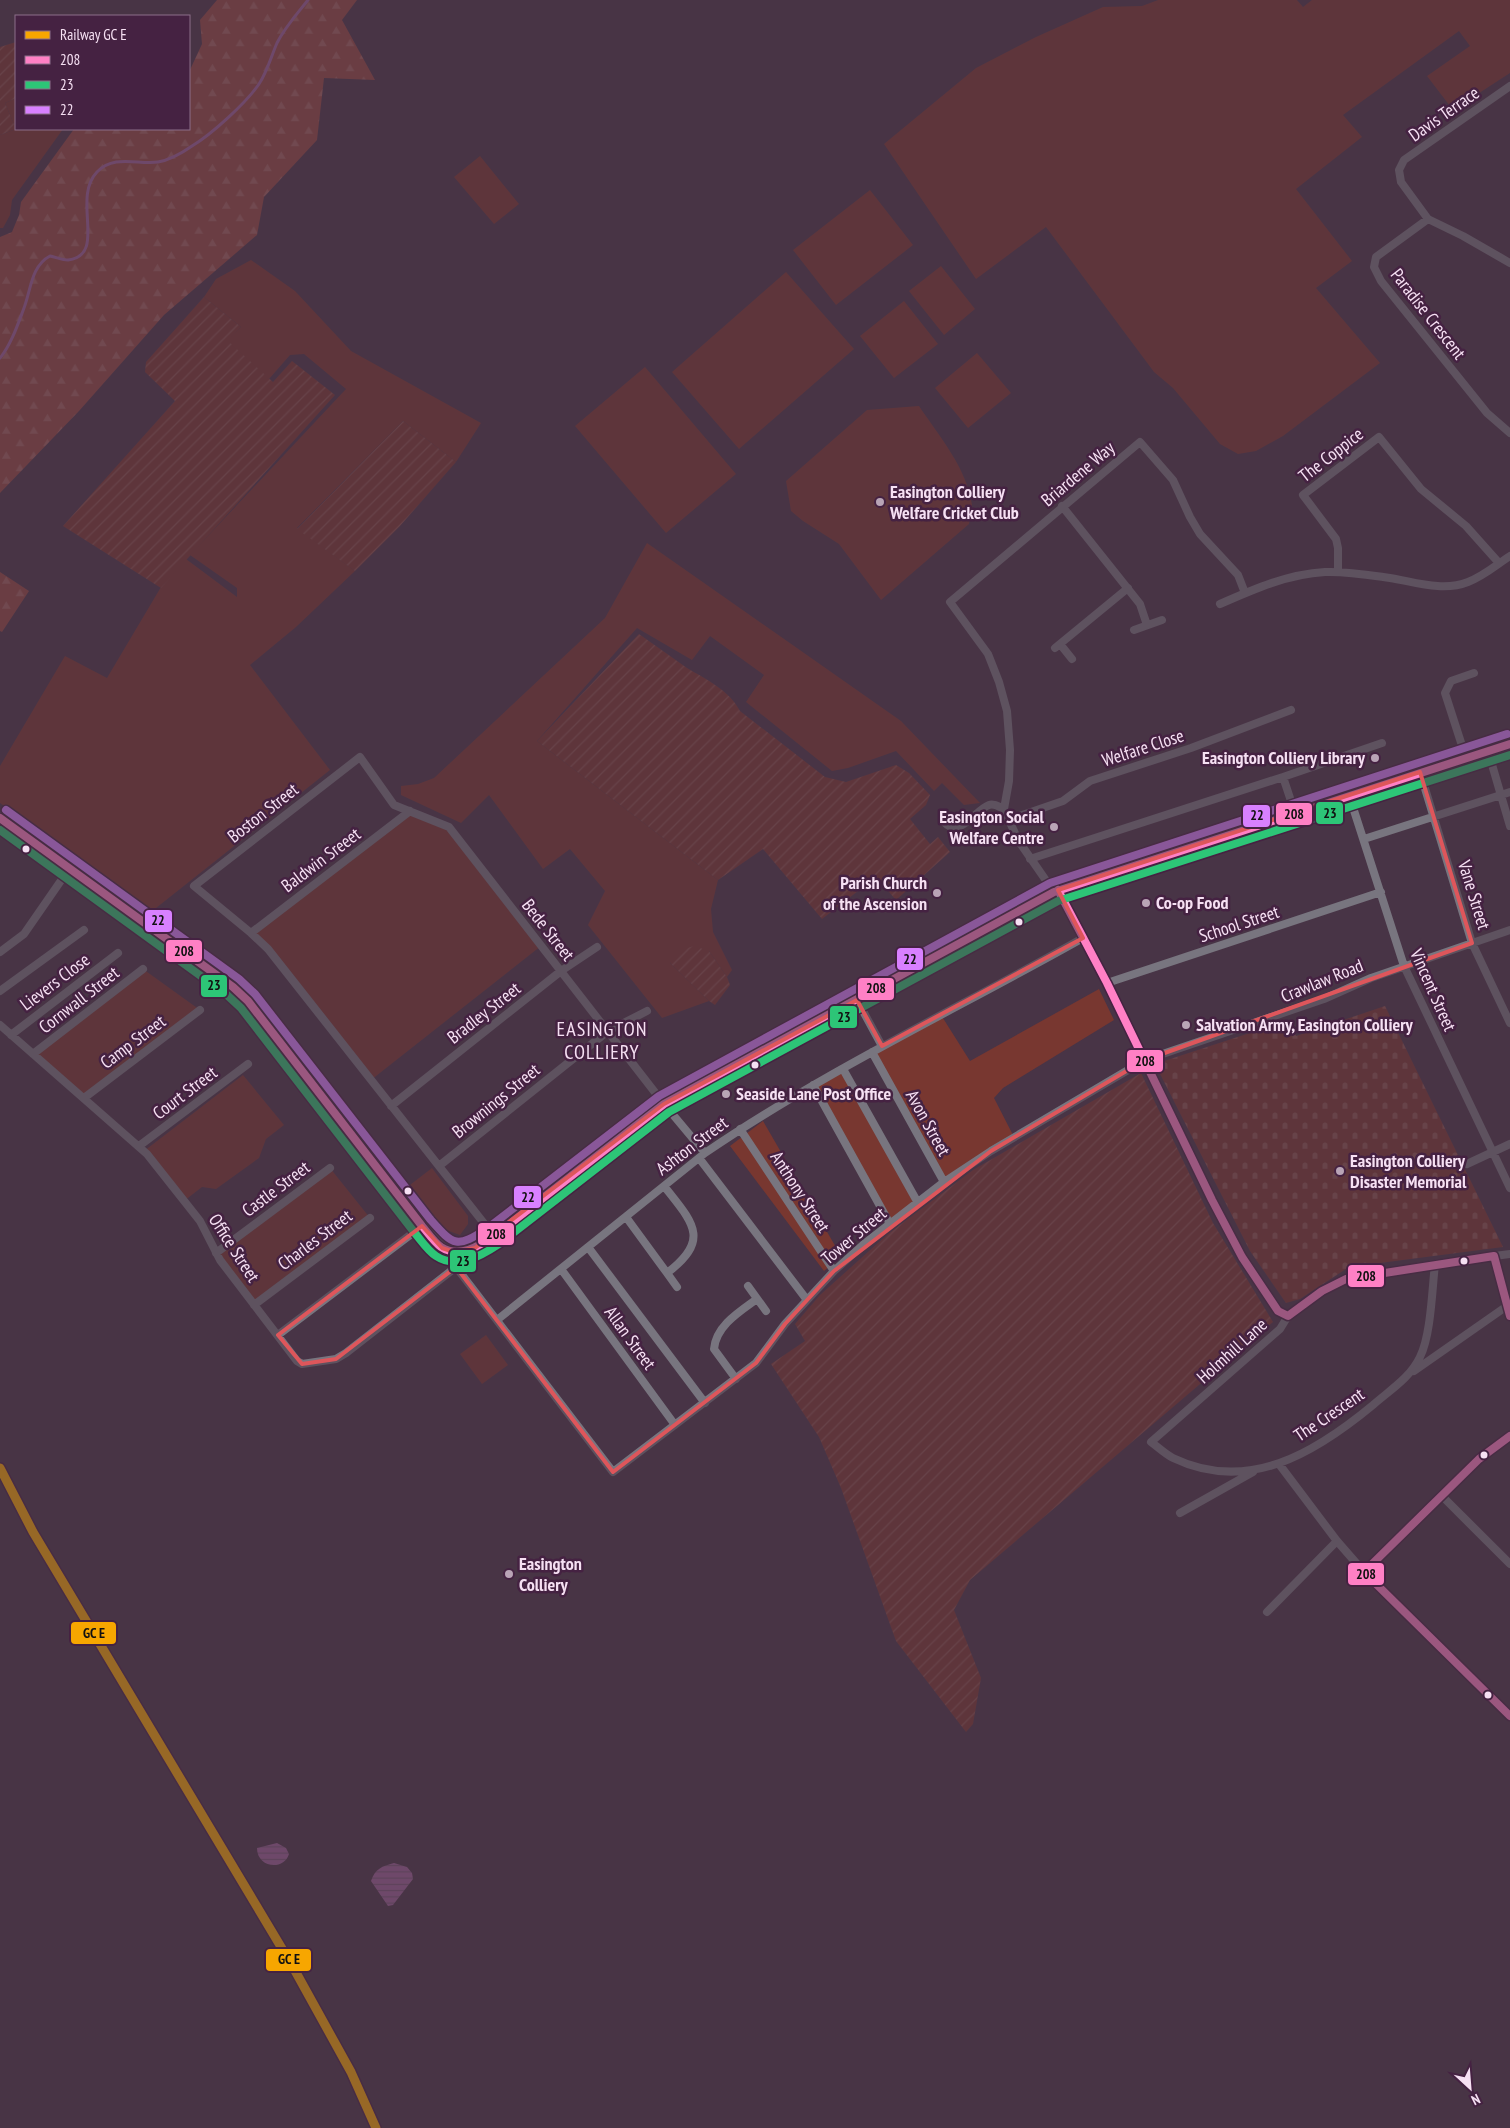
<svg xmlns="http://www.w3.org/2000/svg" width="1510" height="2128" viewBox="0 0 1510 2128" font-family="'PT Sans Narrow',sans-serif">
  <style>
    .green { fill: #783730 }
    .forest { fill: url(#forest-firs) }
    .cemetery { fill: url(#cemetery-stones) }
    .garden { fill: url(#garden-furrows) }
    .water { fill: url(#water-rules) }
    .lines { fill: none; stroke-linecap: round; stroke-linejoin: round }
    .stream { stroke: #9c6197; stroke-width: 3 }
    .street { stroke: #78757f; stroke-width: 8 }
    .secondary { stroke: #7c7682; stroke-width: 11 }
    .bus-1-casing { stroke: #452242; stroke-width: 11 }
    .bus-2-casing { stroke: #452242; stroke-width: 11 }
    .bus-3-casing { stroke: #452242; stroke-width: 11 }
    .bus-1 { stroke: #ff80c5; stroke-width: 8 }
    .bus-2 { stroke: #2dc577; stroke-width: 8 }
    .bus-3 { stroke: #d880ff; stroke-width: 8 }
    .rail-1-casing { stroke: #452242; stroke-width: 12 }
    .rail-1 { stroke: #f7a600; stroke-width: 9 }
    .marked { fill: none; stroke: #de565b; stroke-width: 4; stroke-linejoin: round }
    .poi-dot { fill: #b9a4b6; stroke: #452242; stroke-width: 2 }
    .bus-dot { fill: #f6e0f3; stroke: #452242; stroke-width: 2 }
    .labels { text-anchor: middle; stroke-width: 5; stroke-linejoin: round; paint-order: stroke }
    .street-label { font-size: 18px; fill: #f6e0f3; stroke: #452242 }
    .poi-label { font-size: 18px; font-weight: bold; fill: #f6e0f3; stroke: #452242; text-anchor: start }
    .quarter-label { font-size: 20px; letter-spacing: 1px; fill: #f6e0f3; stroke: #452242 }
    .line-badge { stroke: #452242; stroke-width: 2 }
    .pale-badge-label { font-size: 14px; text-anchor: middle; font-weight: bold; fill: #111 }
  </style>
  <defs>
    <pattern id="forest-firs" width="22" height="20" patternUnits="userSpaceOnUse" patternTransform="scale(1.25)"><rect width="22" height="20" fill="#924841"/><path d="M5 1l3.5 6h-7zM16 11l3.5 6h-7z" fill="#a2625d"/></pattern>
    <pattern id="cemetery-stones" width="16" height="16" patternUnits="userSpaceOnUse" patternTransform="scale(1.25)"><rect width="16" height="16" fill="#783730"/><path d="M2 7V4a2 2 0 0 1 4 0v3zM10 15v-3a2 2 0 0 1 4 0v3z" fill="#8c544e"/></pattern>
    <pattern id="garden-furrows" width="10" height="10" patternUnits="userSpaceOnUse" patternTransform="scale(1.25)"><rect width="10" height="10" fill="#783730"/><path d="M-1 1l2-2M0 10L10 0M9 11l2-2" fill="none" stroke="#8c544e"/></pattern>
    <pattern id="water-rules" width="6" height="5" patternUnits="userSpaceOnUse" patternTransform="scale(1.25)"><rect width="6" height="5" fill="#9c6197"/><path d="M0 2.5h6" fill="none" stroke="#775474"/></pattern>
  </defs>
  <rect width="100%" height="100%" fill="#483446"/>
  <path class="green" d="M1158,0H1297L1303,7L1312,0H1510V73L1453,110L1427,76L1470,46L1459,31L1343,115L1362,137L1296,189L1352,261L1316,288L1380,363L1283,436L1256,451L1238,454L1220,444L1173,388L1154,372L1046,227L976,279L884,144L976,68L1036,37L1103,7L1142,6Z
    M16,98V129H63L12,200L10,215L3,228H0V135L16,129L5,103Z
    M480,156L519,204L494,224L454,177Z
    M870,190L913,245L836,305L793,250Z
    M251,260L295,291L351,351L481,423L456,462L403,421L297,528L355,571L296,627L250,665L330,770L151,912L0,803V766L65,656L107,678L161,587L186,559L237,597V588L190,555L346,389L304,354L290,355L269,379L227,341L241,327L204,297L216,279Z
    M941,266L975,309L944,335L909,291Z
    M786,272L854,349L739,449L672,372Z
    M904,301L938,344L894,378L860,336Z
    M977,353L1011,393L968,428L935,388Z
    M645,367L736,474L666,533L575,426Z
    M919,406C939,436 967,468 972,505C972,511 970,518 969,524L881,600L839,544L803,521L791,511L786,481L867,410Z
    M647,543L901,721L980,803L964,805L942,783L934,791L896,751L848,768L832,771L746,702L764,675L710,636L692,660L637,628L537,741L718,880L711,909L713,932L732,970L727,977L709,951L670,963L709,1001L662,1018L588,925L605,891L570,849L543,869L489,795L461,823L401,795V786L418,784L434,778L605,618Z
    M410,811L449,827L541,946L371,1080L251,933Z
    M143,969L200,1010L84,1098L33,1054Z
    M1099,989L1114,1020L1003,1088L994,1098L1014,1137L944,1182L872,1052L941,1015L970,1061Z
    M843,1069L918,1203L890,1224L813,1085Z
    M243,1075L284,1125L266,1139L259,1158L216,1189L202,1187L184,1201L144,1151Z
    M763,1121L841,1256L824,1271L730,1146Z
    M330,1168L370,1218L254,1305L216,1253Z
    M432,1168L468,1216V1224L460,1235L438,1227L406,1188Z
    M486,1335L508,1365L482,1384L460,1354Z"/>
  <path class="forest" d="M217,0H357L342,20L375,80L324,78L317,140L264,197L257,235L164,315L79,411L0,493V237L12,232L19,215L21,202L74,129H189V72L202,44L200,20Z
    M0,572L29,591L2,632L0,631Z"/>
  <path class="cemetery" d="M1385,1006L1503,1247L1349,1267L1300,1299L1286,1303L1250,1251L1155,1064L1290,1020L1296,1036Z"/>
  <path class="garden" d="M16,42V98L5,103L16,129L0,135V47Z
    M204,297L241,327L228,341L273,382L292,361L335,395L161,588L63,526L175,401L145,372L146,362Z
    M403,421L456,462L400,526L355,571L297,529Z
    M639,634C655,645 671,657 687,668C707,680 729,690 740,711L825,777L846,782L896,765L909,773L930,795L926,805L910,819L930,844L938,837L950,852L896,900L876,877L822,919L763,849L718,880L537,741Z
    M694,946L709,951L727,977L730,985L715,1005L709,1001L670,963L684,949Z
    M1141,1073L1213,1223L1273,1322L970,1580L954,1610L981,1678L973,1724L966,1732L896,1641L841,1488L819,1437L771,1364L805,1341L795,1324L820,1295L888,1234L973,1170Z"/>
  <path class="water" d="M277,1843L286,1848L289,1854C284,1871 257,1868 257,1848Z
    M394,1863L407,1867L412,1873L413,1879L393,1905L388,1906L371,1881C375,1869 382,1866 394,1863Z"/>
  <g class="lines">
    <path class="stream" d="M0,358C11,345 18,324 24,308C31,290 31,266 50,256C56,257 62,260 68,260C108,255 71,199 97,172C114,154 138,165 158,162C170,160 182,153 192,146C212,134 246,103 259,84C267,72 271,57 277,43C285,27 297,14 308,0"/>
    <path class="street" d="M1510,86L1404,160L1399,170L1401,182L1428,219L1463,236L1510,263
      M1428,219L1376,257L1374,267L1381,281L1487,413L1510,433
      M1062,506L1140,604L1147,625
      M1338,572V548L1336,539L1303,495L1379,437L1421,489L1466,526L1499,563
      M1220,604C1254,589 1288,574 1325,572C1346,571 1369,575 1390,578C1415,582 1443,592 1468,582C1484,576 1496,565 1510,556
      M1134,630L1162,620
      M1060,644L1072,659
      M1055,648L1128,588
      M1488,751L1510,826
      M1466,758L1445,693L1451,681L1474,673
      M1420,772L1472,943L1510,1023
      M1283,777L1295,813
      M1349,795L1404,966L1510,1188
      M1008,820L1063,801L1090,781L1191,748L1291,710
      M944,822C960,839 975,810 989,805C995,803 999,807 1004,809
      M1364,839L1510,792
      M1030,859L1283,777L1382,743
      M1058,890L1107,983L1212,1200L1242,1257L1278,1311L1288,1316
      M1054,892L1018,840L1004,809L1009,781L1010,750L1007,711L999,682L988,654L950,602L1140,442L1173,480L1190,517L1200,534L1238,575L1245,593
      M251,933L410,811
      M0,952L24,934L69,869
      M1107,983L1381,892
      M0,991L84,930
      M857,1000L882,1046
      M0,1025L147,1154L200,1221L220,1260L297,1361L302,1364L336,1359L346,1353L456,1267
      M11,1035L118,953
      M872,1052L944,1182
      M33,1054L143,969
      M843,1069L918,1203
      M813,1085L890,1224
      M84,1098L200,1010
      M391,1106L561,971L597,947
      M740,1129L834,1271
      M139,1146L248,1064
      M699,1158L807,1300
      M1467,1164L1510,1144
      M439,1166L608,1031L647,1011
      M626,1217L667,1273C712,1239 692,1222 664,1186
      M494,1236L268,949L251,933L194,886L360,757L394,805L449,827L664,1104L705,1153
      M588,1247L705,1403
      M454,1252L456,1267L613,1472L756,1363L785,1324L834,1271L864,1244L944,1182L991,1151L1145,1060L1324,999L1371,978L1510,930
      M216,1253L330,1168
      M1494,1256L1510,1316
      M1435,1264C1432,1290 1431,1335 1420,1357C1410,1378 1390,1390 1373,1405C1315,1453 1248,1494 1173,1458C1165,1454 1158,1447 1151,1442L1280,1329L1288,1316L1322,1291L1346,1279L1435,1264L1510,1254
      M561,1269L675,1425
      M667,1273L677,1287
      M748,1286L766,1311
      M254,1305L370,1218
      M497,1320L705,1153C825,1071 957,1009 1083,938
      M278,1335L422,1226
      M1414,1371L1507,1306
      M736,1379L714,1349C716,1326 739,1312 757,1299
      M1279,1464L1337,1541L1364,1572L1510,1716
      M1441,1495L1510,1564
      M1180,1513L1253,1472
      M1364,1572L1479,1459L1510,1436
      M1267,1612L1337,1541"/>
    <path class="secondary" d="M0,818L233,987L248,1001L285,1048L422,1226C428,1232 434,1241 441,1247C458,1260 480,1245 494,1236L664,1104L1054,892L1510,744"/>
    <defs>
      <path id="bus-1" d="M0,818L233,987L248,1001L422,1226C428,1233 434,1242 441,1247C459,1259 479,1246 494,1236L664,1104L1054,892L1510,744
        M1058,890L1107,983L1212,1200L1242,1257L1278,1311L1288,1316L1322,1291L1346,1279L1494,1256L1510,1316
        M1510,1436L1479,1459L1364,1572L1510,1716"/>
      <path id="bus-2" d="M0,830L227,995L241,1008L414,1232C421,1240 427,1250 436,1256C457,1270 481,1256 499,1244L669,1112L1058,901L1510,755"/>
      <path id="bus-3" d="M6,810L239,979L255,994L430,1219C454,1246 456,1249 488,1228L659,1096L1050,883L1507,734"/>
    </defs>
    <use href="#bus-1" class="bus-1-casing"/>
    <use href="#bus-2" class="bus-2-casing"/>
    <use href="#bus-3" class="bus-3-casing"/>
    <use href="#bus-1" class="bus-1"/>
    <use href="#bus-2" class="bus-2"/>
    <use href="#bus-3" class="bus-3"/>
    <defs>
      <path id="rail-1" d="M0,1468L33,1532L293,1967L351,2072L376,2128"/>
    </defs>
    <use href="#rail-1" class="rail-1-casing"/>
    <use href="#rail-1" class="rail-1"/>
  </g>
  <path d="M0 0H1510V2128H0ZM1420,772L1472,943L1145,1060L991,1151L834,1271L785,1324L756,1363L613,1472L456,1267L336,1359L302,1364L278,1335L422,1226L442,1248L454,1252L475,1248L664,1104L857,1000L882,1046L1083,938L1058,890Z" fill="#483446" fill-opacity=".55" fill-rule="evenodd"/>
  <path class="marked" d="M1420,772L1472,943L1145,1060L991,1151L834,1271L785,1324L756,1363L613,1472L456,1267L336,1359L302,1364L278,1335L422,1226L442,1248L454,1252L475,1248L664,1104L857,1000L882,1046L1083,938L1058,890Z"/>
  <g class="poi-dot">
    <circle cx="880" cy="502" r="5"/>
    <circle cx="1375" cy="758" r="5"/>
    <circle cx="1054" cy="827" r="5"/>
    <circle cx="937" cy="893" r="5"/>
    <circle cx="1146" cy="903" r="5"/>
    <circle cx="1186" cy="1025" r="5"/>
    <circle cx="726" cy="1094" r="5"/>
    <circle cx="1340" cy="1171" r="5"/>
    <circle cx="509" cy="1574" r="5"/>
  </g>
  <g class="bus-dot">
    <circle cx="26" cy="849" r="4.5"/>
    <circle cx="1019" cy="922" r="4.5"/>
    <circle cx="755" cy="1065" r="4.5"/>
    <circle cx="408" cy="1191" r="4.5"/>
    <circle cx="1464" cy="1261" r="4.5"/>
    <circle cx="1484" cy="1455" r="4.5"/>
    <circle cx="1488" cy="1695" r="4.5"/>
  </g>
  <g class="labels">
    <g class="street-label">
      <text transform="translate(1444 114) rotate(-35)" y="6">Davis Terrace</text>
      <text transform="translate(1428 314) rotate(52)" y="6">Paradise Crescent</text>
      <text transform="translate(1331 455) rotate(-38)" y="6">The Coppice</text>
      <text transform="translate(1078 474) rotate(-40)" y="6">Briardene Way</text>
      <text transform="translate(1143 748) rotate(-18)" y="6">Welfare Close</text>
      <text transform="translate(263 813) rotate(-38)" y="6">Boston Street</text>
      <text transform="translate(321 860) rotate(-37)" y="6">Baldwin Sreeet</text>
      <text transform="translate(1474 895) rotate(73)" y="6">Vane Street</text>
      <text transform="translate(1239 924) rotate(-18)" y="6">School Street</text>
      <text transform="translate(548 930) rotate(52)" y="6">Bede Street</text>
      <text transform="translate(1322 981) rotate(-22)" y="6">Crawlaw Road</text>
      <text transform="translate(55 982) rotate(-37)" y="6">Lievers Close</text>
      <text transform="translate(1433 990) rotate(66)" y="6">Vincent Street</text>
      <text transform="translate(79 1000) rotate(-38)" y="6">Cornwall Street</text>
      <text transform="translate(484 1013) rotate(-38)" y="6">Bradley Street</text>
      <text transform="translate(133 1042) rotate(-37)" y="6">Camp Street</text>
      <text transform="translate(185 1093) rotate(-37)" y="6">Court Street</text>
      <text transform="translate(496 1101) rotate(-39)" y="6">Brownings Street</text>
      <text transform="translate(928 1123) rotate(61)" y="6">Avon Street</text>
      <text transform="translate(692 1146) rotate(-37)" y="6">Ashton Street</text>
      <text transform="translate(276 1189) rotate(-37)" y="6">Castle Street</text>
      <text transform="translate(800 1192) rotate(57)" y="6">Anthony Street</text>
      <text transform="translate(854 1236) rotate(-40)" y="6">Tower Street</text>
      <text transform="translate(315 1240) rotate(-37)" y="6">Charles Street</text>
      <text transform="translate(234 1248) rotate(57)" y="6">Office Street</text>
      <text transform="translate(630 1338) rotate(54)" y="6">Allan Street</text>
      <text transform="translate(1232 1351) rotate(-42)" y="6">Holmhill Lane</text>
      <text transform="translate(1329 1415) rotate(-34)" y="6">The Crescent</text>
    </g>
    <g class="poi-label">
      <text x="890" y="498">Easington Colliery<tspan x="890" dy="21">Welfare Cricket Club</tspan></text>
      <text x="1365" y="764" text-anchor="end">Easington Colliery Library</text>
      <text x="1044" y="823" text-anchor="end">Easington Social<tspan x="1044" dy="21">Welfare Centre</tspan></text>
      <text x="927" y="889" text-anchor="end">Parish Church<tspan x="927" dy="21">of the Ascension</tspan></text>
      <text x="1156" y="909">Co-op Food</text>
      <text x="1196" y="1031">Salvation Army, Easington Colliery</text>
      <text x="736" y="1100">Seaside Lane Post Office</text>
      <text x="1350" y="1167">Easington Colliery<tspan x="1350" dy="21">Disaster Memorial</tspan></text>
      <text x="519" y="1570">Easington<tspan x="519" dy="21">Colliery</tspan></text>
    </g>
    <g class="quarter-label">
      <text x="602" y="1036">EASINGTON<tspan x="602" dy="23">COLLIERY</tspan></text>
    </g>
  </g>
  <g class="line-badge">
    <rect x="1315" y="801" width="29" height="24" rx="5" fill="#2dc577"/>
    <rect x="1275" y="802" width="38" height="24" rx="5" fill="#ff80c5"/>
    <rect x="1242" y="804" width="29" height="24" rx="5" fill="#d880ff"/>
    <rect x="144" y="909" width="29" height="24" rx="5" fill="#d880ff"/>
    <rect x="165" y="939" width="38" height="24" rx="5" fill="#ff80c5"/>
    <rect x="896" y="947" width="28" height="24" rx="5" fill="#d880ff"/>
    <rect x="200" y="974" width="28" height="24" rx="5" fill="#2dc577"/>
    <rect x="857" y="977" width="38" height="24" rx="5" fill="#ff80c5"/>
    <rect x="829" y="1005" width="29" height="24" rx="5" fill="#2dc577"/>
    <rect x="1126" y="1049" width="38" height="24" rx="5" fill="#ff80c5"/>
    <rect x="513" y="1185" width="29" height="24" rx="5" fill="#d880ff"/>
    <rect x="477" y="1222" width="38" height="24" rx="5" fill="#ff80c5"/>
    <rect x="449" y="1249" width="28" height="24" rx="5" fill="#2dc577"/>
    <rect x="1347" y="1264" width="38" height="24" rx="5" fill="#ff80c5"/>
    <rect x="1347" y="1562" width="38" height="24" rx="5" fill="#ff80c5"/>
    <rect x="70" y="1621" width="47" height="24" rx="5" fill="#f7a600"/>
    <rect x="265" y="1948" width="47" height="24" rx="5" fill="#f7a600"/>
  </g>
  <g class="pale-badge-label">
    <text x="1330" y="818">23</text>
    <text x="1294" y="819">208</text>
    <text x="1257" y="820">22</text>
    <text x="158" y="925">22</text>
    <text x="184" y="956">208</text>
    <text x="910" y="964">22</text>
    <text x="214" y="990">23</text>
    <text x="876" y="993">208</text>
    <text x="844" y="1022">23</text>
    <text x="1145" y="1066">208</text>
    <text x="528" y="1202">22</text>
    <text x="496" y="1239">208</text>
    <text x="463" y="1266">23</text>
    <text x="1366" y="1281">208</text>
    <text x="1366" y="1579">208</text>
    <text x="94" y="1638">GC E</text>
    <text x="289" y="1964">GC E</text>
  </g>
  <rect x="15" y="15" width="175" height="115" fill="#452242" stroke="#8c6e89"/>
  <rect x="25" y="31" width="25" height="8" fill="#f7a600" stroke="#8c6e89"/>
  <text x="60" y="40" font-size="15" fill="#f6e0f3">Railway GC E</text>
  <rect x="25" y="56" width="25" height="8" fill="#ff80c5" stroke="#8c6e89"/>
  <text x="60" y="65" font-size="15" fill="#f6e0f3">208</text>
  <rect x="25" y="81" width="25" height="8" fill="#2dc577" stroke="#8c6e89"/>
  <text x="60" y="90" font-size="15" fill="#f6e0f3">23</text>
  <rect x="25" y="106" width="25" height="8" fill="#d880ff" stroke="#8c6e89"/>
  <text x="60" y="115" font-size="15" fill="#f6e0f3">22</text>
  <g transform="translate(1470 2088) rotate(154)" stroke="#452242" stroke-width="4" paint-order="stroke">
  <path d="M0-4L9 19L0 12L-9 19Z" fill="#f6e0f3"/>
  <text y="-8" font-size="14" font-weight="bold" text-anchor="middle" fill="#f6e0f3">N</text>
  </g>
</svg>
